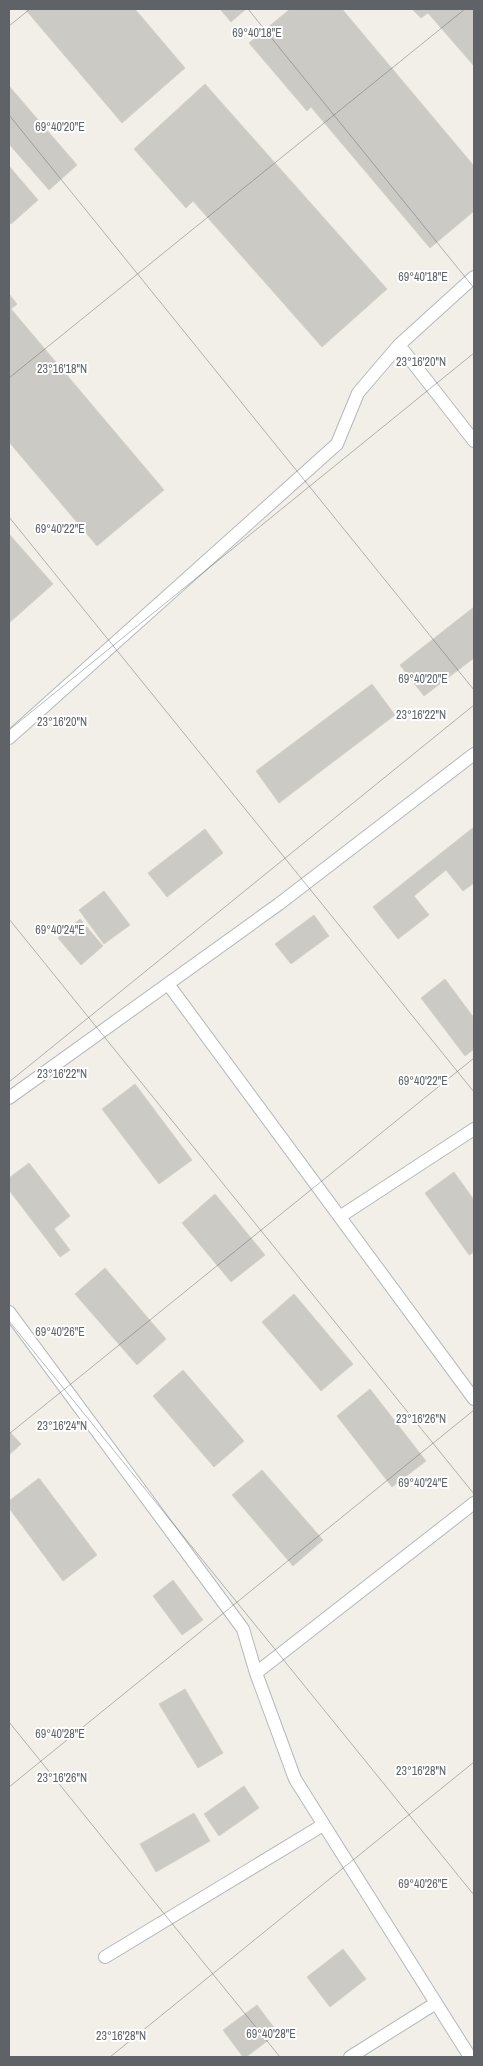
<svg xmlns="http://www.w3.org/2000/svg" width="483" height="2066" viewBox="0 0 483 2066" font-family="'Archivo Narrow',sans-serif">
  <style>
    .building { fill: #cccac5; stroke: #d6d1c6 }
    .lines { fill: none; stroke-linecap: round; stroke-linejoin: round }
    .service-casing { stroke: #b5b8bc; stroke-width: 14 }
    .service { stroke: #fff; stroke-width: 12 }
    .ticks { fill: none; stroke: #5f6368; stroke-width: 1; stroke-opacity: 0.45 }
    .ticks-label { font-size: 12px; text-anchor: middle; fill: #5f6368; stroke: #fff; stroke-width: 4; stroke-linejoin: round; paint-order: stroke }
  </style>
  <rect width="100%" height="100%" fill="#f1efe8"/>
  <path class="building" d="M25,9H135L185,68L122,123Z
    M220,9H246L231,22Z
    M290,9H342L474,166V211L430,248L311,107L307,111L249,43Z
    M412,9H474V66L428,13L421,18Z
    M205,84L387,289L322,347L193,201L186,208L134,149Z
    M9,86L77,165L49,190L9,144Z
    M9,166L38,200L11,224L9,221Z
    M9,294L17,304L11,309L164,490L97,546L9,442Z
    M9,534L53,584L9,623Z
    M474,607V658L424,696L400,665Z
    M372,684L395,715L279,803L256,771Z
    M474,827V883L463,891L446,870L414,896L429,915L398,939L373,907Z
    M205,829L223,853L167,897L148,873Z
    M104,891L130,925L104,944L79,910Z
    M314,915L329,936L291,964L275,944Z
    M80,919L103,946L81,965L58,938Z
    M445,979L474,1018V1049L465,1056L421,998Z
    M135,1084L192,1160L159,1184L102,1109Z
    M29,1163L70,1216L54,1229L70,1250L60,1257L9,1190V1178Z
    M454,1172L474,1200V1252L469,1255L425,1193Z
    M215,1194L265,1255L231,1282L182,1223Z
    M105,1268L166,1339L137,1365L75,1294Z
    M294,1294L353,1364L321,1391L262,1322Z
    M183,1370L244,1441L214,1467L153,1396Z
    M370,1389L426,1461L392,1487L337,1416Z
    M9,1431L21,1444L9,1455Z
    M262,1470L323,1540L293,1566L232,1495Z
    M39,1478L97,1555L63,1581L9,1508V1501Z
    M173,1580L203,1620L182,1635L153,1596Z
    M185,1689L223,1753L198,1768L159,1704Z
    M244,1786L259,1808L219,1836L204,1814Z
    M194,1813L210,1841L156,1872L140,1844Z
    M343,1949L366,1979L330,2007L307,1977Z
    M257,2005L278,2033L246,2057H243L223,2030Z"/>
  <g class="lines">
    <defs>
      <path id="service" d="M399,345L474,441
        M9,738L337,444L358,393L399,345L474,277
        M168,984L474,1399
        M9,1098L279,904L474,754
        M341,1216L474,1129
        M9,1312L243,1629L256,1673L295,1779L470,2057
        M256,1673L474,1503
        M105,1957L323,1825
        M350,2057L436,2003"/>
    </defs>
    <use href="#service" class="service-casing"/>
    <use href="#service" class="service"/>
  </g>
  <path class="ticks" d="M248,9L474,288M9,26L30,9M9,115L474,690M9,378L465,9M9,517L474,1092M9,730L474,353M9,919L474,1494M9,1082L474,705M9,1321L474,1895M9,1434L474,1058M9,1722L280,2057M9,1787L474,1410M110,2057L474,1762"/>
  <g class="ticks-label">
    <text x="257" y="37">69°40'18"E</text>
    <text x="60" y="131">69°40'20"E</text>
    <text x="423" y="281">69°40'18"E</text>
    <text x="421" y="366">23°16'20"N</text>
    <text x="62" y="373">23°16'18"N</text>
    <text x="60" y="533">69°40'22"E</text>
    <text x="423" y="683">69°40'20"E</text>
    <text x="421" y="719">23°16'22"N</text>
    <text x="62" y="726">23°16'20"N</text>
    <text x="60" y="934">69°40'24"E</text>
    <text x="62" y="1078">23°16'22"N</text>
    <text x="423" y="1085">69°40'22"E</text>
    <text x="60" y="1336">69°40'26"E</text>
    <text x="421" y="1423">23°16'26"N</text>
    <text x="62" y="1430">23°16'24"N</text>
    <text x="423" y="1487">69°40'24"E</text>
    <text x="60" y="1738">69°40'28"E</text>
    <text x="421" y="1775">23°16'28"N</text>
    <text x="62" y="1782">23°16'26"N</text>
    <text x="423" y="1888">69°40'26"E</text>
    <text x="271" y="2038">69°40'28"E</text>
    <text x="121" y="2040">23°16'28"N</text>
  </g>
  <rect width="483" height="2066" fill="none" stroke="#5f6368" stroke-width="20"/>
</svg>
